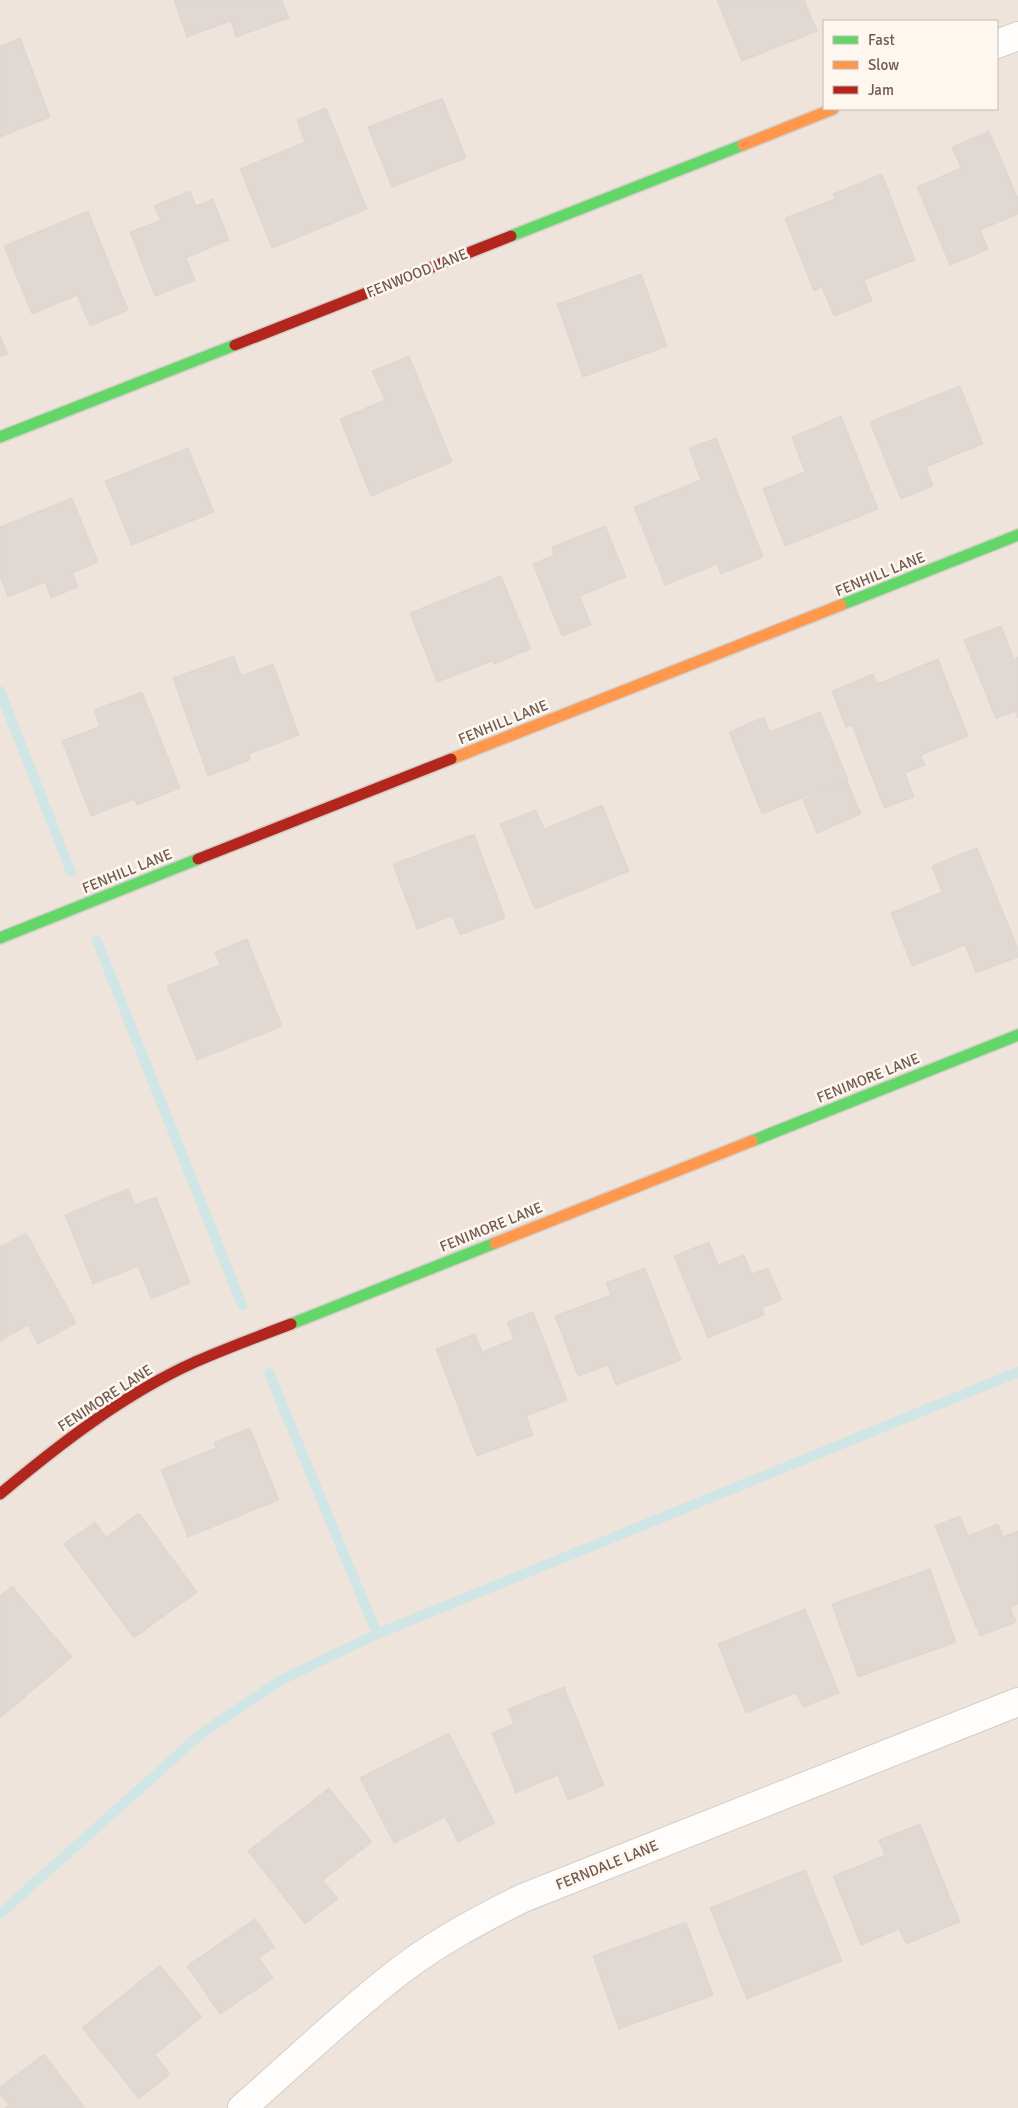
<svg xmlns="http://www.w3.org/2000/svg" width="1018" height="2108" viewBox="0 0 1018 2108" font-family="Signika,sans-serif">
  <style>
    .residential { fill: #eee4db; fill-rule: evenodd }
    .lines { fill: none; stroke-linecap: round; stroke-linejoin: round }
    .stream { stroke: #d0e5e5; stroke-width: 10 }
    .building { fill: #e0d8d3; stroke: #ded5d0 }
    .street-casing { stroke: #d3cec8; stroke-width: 30 }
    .fast-casing { stroke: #d4cec8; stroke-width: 14 }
    .slow-casing { stroke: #d4cec8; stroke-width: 14 }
    .jam-casing { stroke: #d4cec8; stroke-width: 14 }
    .street { stroke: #fefdfc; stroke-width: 28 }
    .fast { stroke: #63d668; stroke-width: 11 }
    .slow { stroke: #ff974d; stroke-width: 11 }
    .jam { stroke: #b3261e; stroke-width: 11 }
    .labels { text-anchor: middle; stroke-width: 5; stroke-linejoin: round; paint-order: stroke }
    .street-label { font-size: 15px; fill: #725a50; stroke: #fdf7ef }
  </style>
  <rect width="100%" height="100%" fill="#f6f2ed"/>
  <path class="residential" d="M0,0H1018V2108H0ZM824,21H997V109H824Z"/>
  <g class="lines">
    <path class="stream" d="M0,691L71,872
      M97,941L242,1305
      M269,1373L377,1634
      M0,1914L202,1733L281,1680L377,1634L1018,1372"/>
  </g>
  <path class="building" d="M174,0H282L289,18L236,37L231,21L187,37Z
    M717,0H804L817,31L742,61Z
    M20,38L50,117L0,137V46Z
    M442,98L466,158L392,187L368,127Z
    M326,108L367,209L272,248L240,169L305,142L297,120Z
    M989,131L1018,199V214L980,230L988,249L950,265L917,187L961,168L952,147Z
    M882,174L915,260L864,280L872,301L834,316L822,287L814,291L785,218L835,199L833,194Z
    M190,191L196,206L213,199L229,240L186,258L195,280L155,296L130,232L161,220L154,206Z
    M88,211L128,310L90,326L77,295L32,314L4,246Z
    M641,274L667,346L583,377L557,304Z
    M0,336L8,354L0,357Z
    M409,356L452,462L371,496L340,419L385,400L372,371Z
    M960,386L983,444L926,467L933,486L901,499L870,422Z
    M841,416L878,509L785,546L763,489L805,472L792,437Z
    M716,438L763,557L721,574L717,564L665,585L634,507L701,480L689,448Z
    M188,448L214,512L132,545L105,481Z
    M72,498L98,562L72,573L78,587L51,598L45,582L8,597L0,576V527Z
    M605,526L626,577L580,596L591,625L562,636L533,564L554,555L552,547Z
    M501,576L531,649L494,664L492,661L437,682L410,613Z
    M1001,626L1014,659L1018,657V718L1015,711L996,719L964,640Z
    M234,656L241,676L273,664L299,735L249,754L250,760L208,776L173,678Z
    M938,659L968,736L921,755L925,765L905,773L914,797L884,808L852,725L846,727L832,691L873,674L877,684Z
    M142,692L180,788L137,805L134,799L91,816L62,741L100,726L94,710Z
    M820,712L848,780L762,814L729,732L764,717L770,732Z
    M847,781L861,814L817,833L803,800Z
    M602,805L629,871L535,909L500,824L536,810L544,829Z
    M474,834L505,918L460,935L452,916L417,929L393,864Z
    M977,848L1018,949V957L976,973L965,945L912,966L891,913L942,892L932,866Z
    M247,939L282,1026L197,1060L167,986L220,965L215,952Z
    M128,1189L135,1205L156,1197L190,1283L151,1299L138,1266L93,1284L65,1215Z
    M26,1233L76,1323L38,1344L28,1325L0,1341V1247Z
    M709,1242L718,1265L744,1255L752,1274L768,1268L782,1300L762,1308L764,1315L708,1338L674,1256Z
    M645,1268L681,1360L616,1385L608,1365L578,1376L555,1316L611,1295L606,1283Z
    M533,1312L567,1400L526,1416L533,1435L477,1456L436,1349L475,1334L482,1352L514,1339L507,1322Z
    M250,1428L279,1500L188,1537L161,1470L216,1448L214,1443Z
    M139,1513L197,1592L134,1638L64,1544L95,1522L106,1537Z
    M960,1516L968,1536L998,1524L1003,1537L1018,1531V1604L1010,1608L1016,1622L980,1636L935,1526Z
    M930,1569L956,1642L858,1677L832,1604Z
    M12,1586L72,1657L0,1718V1596Z
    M805,1609L839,1693L803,1707L796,1693L746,1713L718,1644Z
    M564,1687L604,1785L568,1800L558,1775L516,1793L492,1733L514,1724L508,1709Z
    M449,1733L495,1823L458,1842L445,1817L394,1843L360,1778Z
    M329,1788L372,1842L323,1880L338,1899L305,1924L248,1851Z
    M920,1824L960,1922L906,1944L899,1929L861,1945L833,1876L885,1855L879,1840Z
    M805,1870L842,1961L747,1999L710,1908Z
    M255,1919L275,1947L259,1958L273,1978L220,2014L187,1966Z
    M686,1922L713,1995L619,2029L593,1956Z
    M160,1965L202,2017L155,2055L170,2074L139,2099L82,2028Z
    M44,2054L85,2108H5L9,2105L0,2094V2087Z"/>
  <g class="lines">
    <defs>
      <path id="street" d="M997,44L1018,36
        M242,2108C295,2062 346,2012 401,1970C439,1941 481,1919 523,1898L1018,1702"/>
      <path id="fast" d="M511,236L743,145
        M0,437L235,345
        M841,605L1018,535
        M0,938L198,859
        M752,1141L1018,1035
        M291,1324L495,1243"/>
      <path id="slow" d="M743,145L833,109
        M451,759L841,605
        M495,1243L752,1141"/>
      <path id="jam" d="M235,345L511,236
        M198,859L451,759
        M0,1494C60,1444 124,1394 195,1362C227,1348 259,1336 291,1324"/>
    </defs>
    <use href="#street" class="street-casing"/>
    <use href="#fast" class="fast-casing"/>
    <use href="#slow" class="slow-casing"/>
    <use href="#jam" class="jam-casing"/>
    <use href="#street" class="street"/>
    <use href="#fast" class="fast"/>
    <use href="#slow" class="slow"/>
    <use href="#jam" class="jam"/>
  </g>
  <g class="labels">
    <g class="street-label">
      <text transform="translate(417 273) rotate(-22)" y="5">FENWOOD LANE</text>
      <text transform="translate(880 574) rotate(-22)" y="5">FENHILL LANE</text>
      <text transform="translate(503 722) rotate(-22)" y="5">FENHILL LANE</text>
      <text transform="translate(127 871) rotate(-22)" y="5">FENHILL LANE</text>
      <text transform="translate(868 1078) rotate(-22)" y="5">FENIMORE LANE</text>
      <text transform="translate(491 1227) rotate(-22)" y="5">FENIMORE LANE</text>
      <text transform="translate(105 1398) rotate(-33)" y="5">FENIMORE LANE</text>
      <text transform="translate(607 1865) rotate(-22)" y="5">FERNDALE LANE</text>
    </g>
  </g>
  <rect x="823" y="20" width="175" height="90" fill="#fdf7ef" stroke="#c5b8af"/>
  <rect x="833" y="36" width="25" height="8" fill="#63d668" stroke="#c5b8af"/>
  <text x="868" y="45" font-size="15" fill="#725a50">Fast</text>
  <rect x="833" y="61" width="25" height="8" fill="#ff974d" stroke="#c5b8af"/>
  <text x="868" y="70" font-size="15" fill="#725a50">Slow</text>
  <rect x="833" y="86" width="25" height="8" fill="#b3261e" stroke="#c5b8af"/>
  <text x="868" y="95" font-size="15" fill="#725a50">Jam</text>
</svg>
